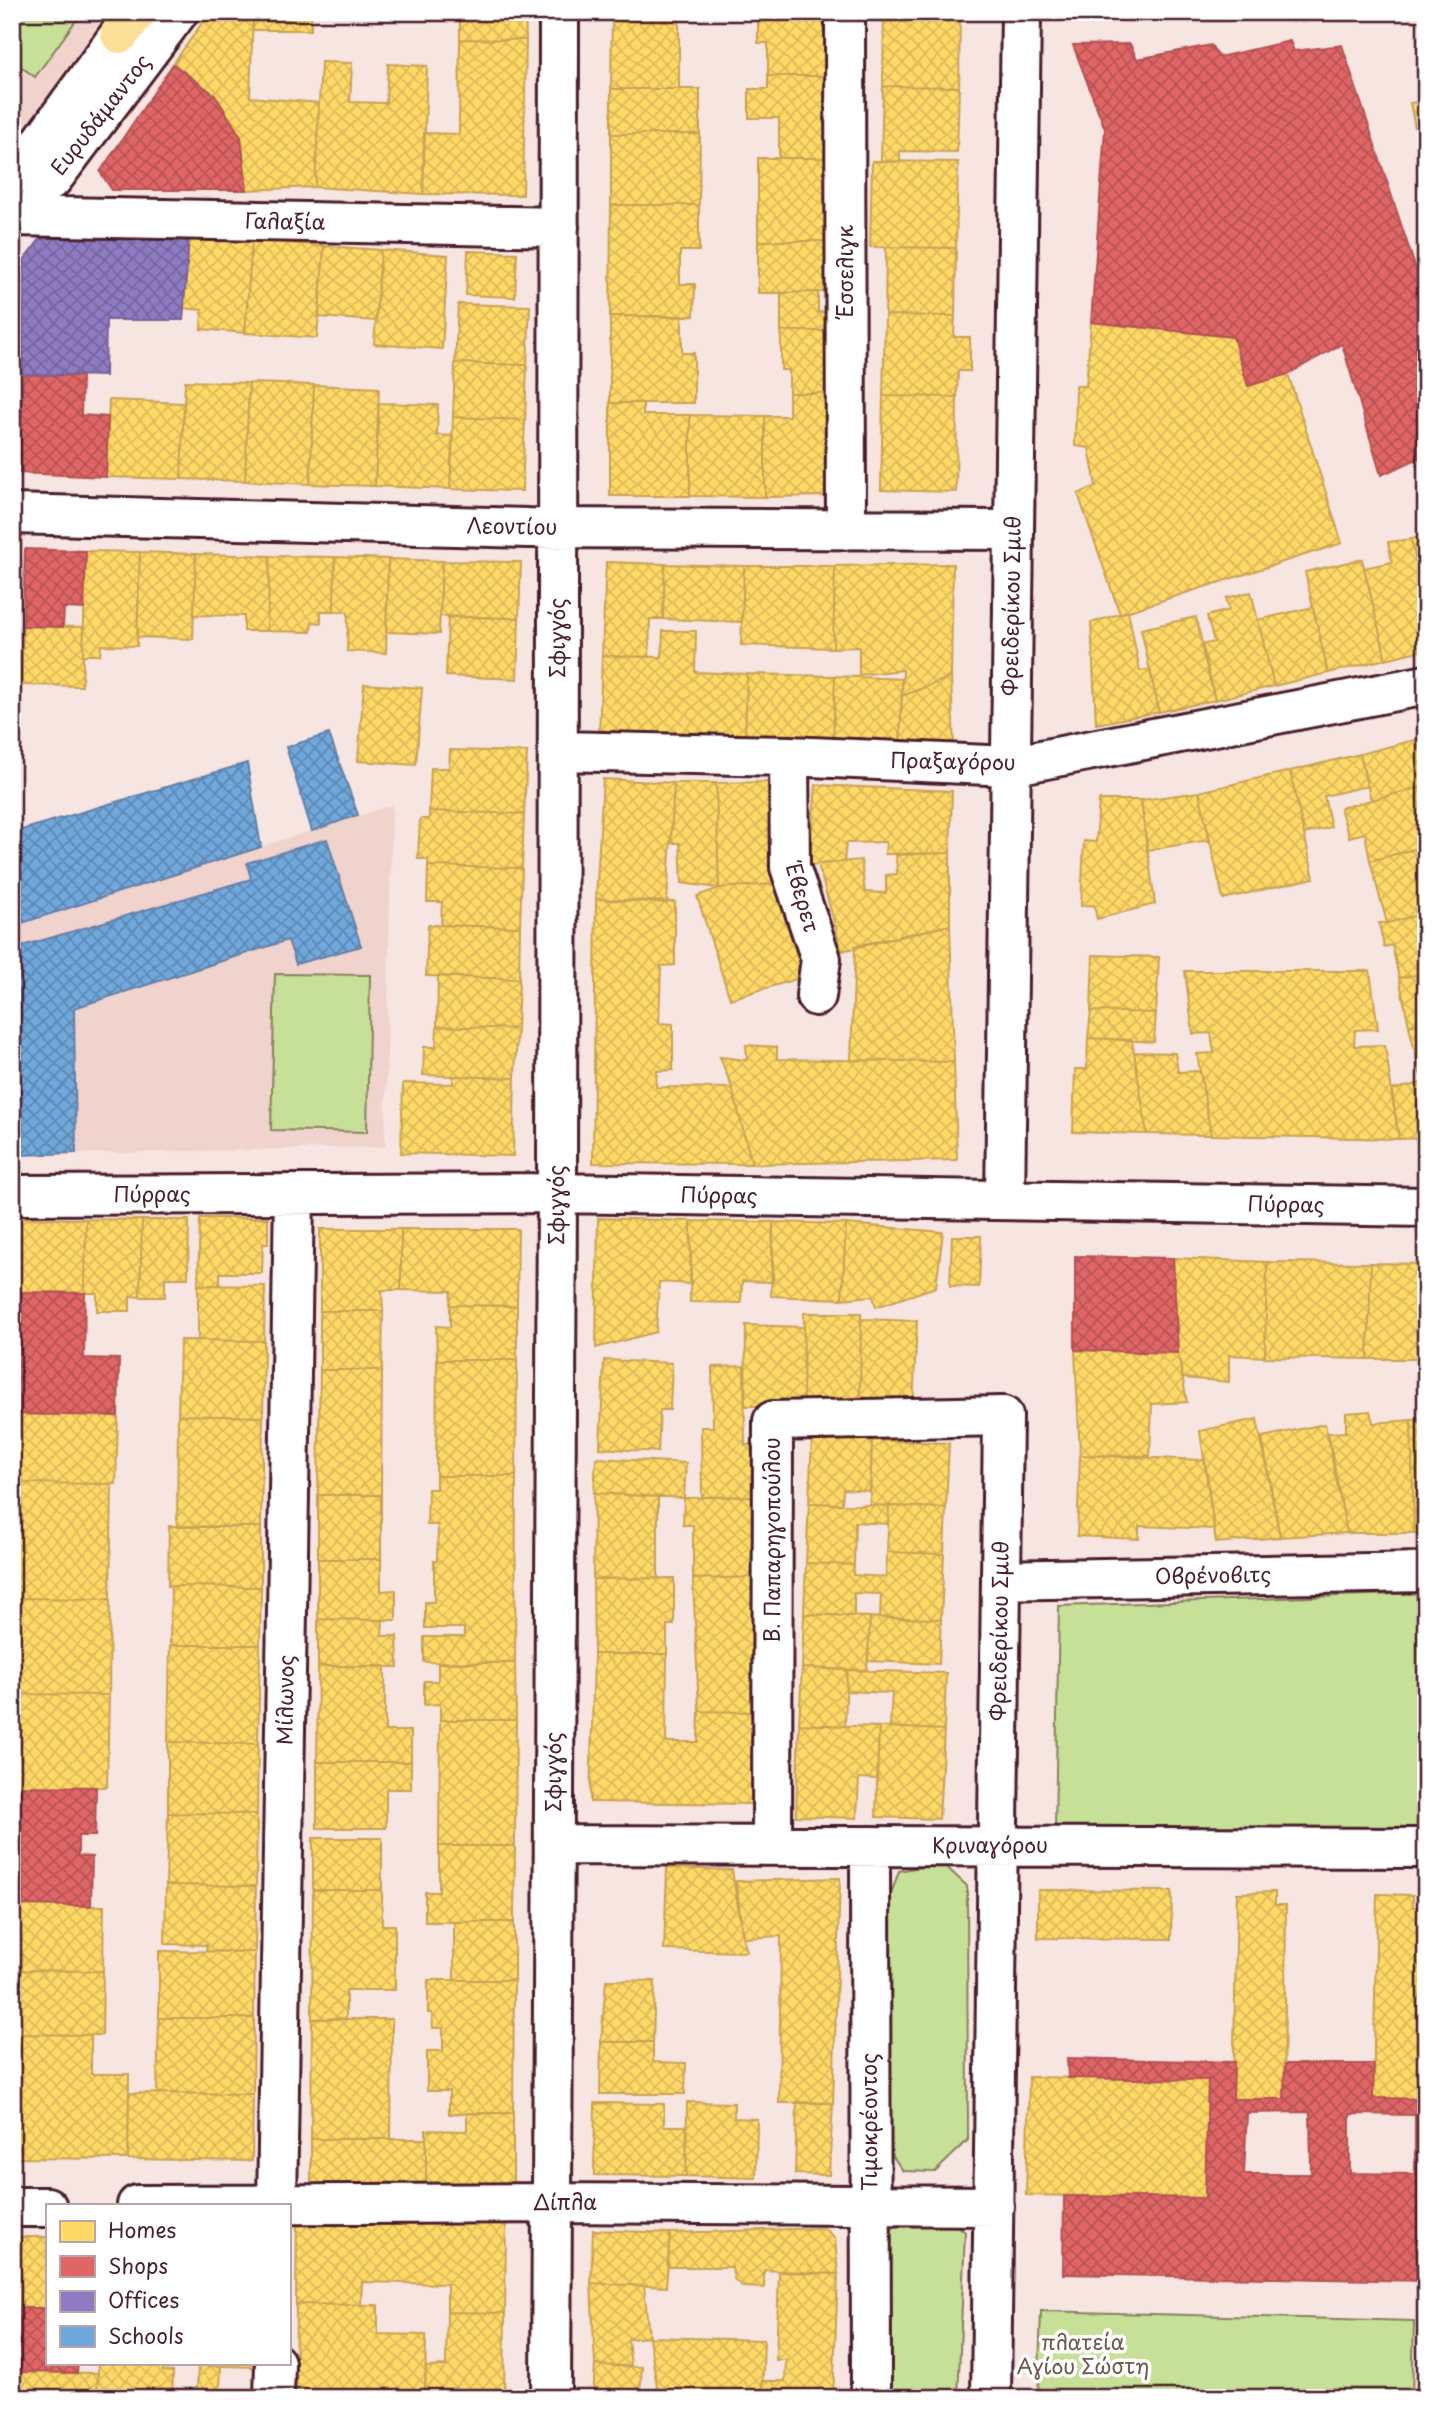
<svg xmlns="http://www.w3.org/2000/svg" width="1438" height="2410" viewBox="0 0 1438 2410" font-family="'Playpen Sans',sans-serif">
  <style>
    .built { fill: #f0d3cc }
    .green { fill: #c7e097; stroke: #888061; stroke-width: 2 }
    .homes { fill: url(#homes-cross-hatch); stroke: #c9a154; stroke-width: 2 }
    .shops { fill: url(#shops-cross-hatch); stroke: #b35154; stroke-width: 2; fill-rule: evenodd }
    .offices { fill: url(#offices-cross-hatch); stroke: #7a6095; stroke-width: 2 }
    .schools { fill: url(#schools-cross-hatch); stroke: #647fa7; stroke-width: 2 }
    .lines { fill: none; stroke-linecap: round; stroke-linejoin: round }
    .minor-casing { stroke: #4a1f2b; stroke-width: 44 }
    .major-casing { stroke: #4a1f2b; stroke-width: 44 }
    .minor { stroke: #fff; stroke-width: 38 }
    .major { stroke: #fbdf96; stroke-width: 38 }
    .labels { text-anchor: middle; stroke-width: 7; stroke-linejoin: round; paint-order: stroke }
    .street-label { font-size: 21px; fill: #4a1f2b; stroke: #fff }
    .park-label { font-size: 21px; fill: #70594b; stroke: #fff }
  </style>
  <defs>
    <pattern id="homes-cross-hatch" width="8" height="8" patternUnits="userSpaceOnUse" patternTransform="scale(1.75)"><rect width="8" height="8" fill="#ffd966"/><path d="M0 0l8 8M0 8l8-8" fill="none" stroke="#dcba59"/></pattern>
    <pattern id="shops-cross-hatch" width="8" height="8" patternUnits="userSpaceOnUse" patternTransform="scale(1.75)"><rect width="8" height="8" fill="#e06666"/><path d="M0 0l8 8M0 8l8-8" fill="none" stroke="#b85354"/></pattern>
    <pattern id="offices-cross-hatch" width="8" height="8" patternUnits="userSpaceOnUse" patternTransform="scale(1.75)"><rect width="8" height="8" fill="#8e7cc3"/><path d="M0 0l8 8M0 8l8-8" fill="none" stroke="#76659f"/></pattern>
    <pattern id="schools-cross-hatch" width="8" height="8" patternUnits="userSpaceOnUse" patternTransform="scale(1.75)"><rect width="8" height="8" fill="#6fa8dc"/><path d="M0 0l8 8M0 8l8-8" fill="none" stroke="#5d88b3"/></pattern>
  </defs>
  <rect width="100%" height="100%" fill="#f6e5e1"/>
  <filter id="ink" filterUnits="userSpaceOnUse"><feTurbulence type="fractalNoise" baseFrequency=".0143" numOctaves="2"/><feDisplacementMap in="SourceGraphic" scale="14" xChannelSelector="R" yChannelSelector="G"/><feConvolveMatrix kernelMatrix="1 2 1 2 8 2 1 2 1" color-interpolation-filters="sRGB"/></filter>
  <g filter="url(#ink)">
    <path class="built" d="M12,12H107L12,152Z
      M392,805L385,1147L20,1155L19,924Z"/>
    <path class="green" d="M12,12H82L35,77L12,60Z
      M275,974L370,975L367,1132L271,1130Z
      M1426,1593V1836L1055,1829L1059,1606Z
      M942,1863L967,1886L968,2140L935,2172L903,2171L885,2145L887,1906L899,1871Z
      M940,2212L965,2232L958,2398H885L890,2231L911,2213Z
      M1041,2311L1414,2321L1412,2398H1038Z"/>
    <path class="homes" d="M210,12L253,14L250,97L319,103L315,187L247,190L241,137L215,95L173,64Z
      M253,12H311V30H253Z
      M460,12H525L526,40L460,39Z
      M612,12H679V89H611Z
      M758,12H829V76H768V43H758Z
      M884,12H960L959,87L883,86Z
      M460,39L526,40L523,195L423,194L424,133L459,134Z
      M321,62L352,63L350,102L386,103L388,64L427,66L423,194L315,187Z
      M768,76H829L828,158H779V118H749V89H768Z
      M883,86L959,87L957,152L900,151V162L881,161Z
      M611,89H700V134H611Z
      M1426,101V178H1425L1410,103Z
      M611,134H700L699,205H611Z
      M758,158H828V241H758Z
      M872,161L958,162L956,248L870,247Z
      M611,205H699V251H680V284H695L694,316H610Z
      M189,236L252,240L245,333L201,329L202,310L183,308Z
      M252,240L324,246L317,338L245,333Z
      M758,241H828L827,292L758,293Z
      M324,246L381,250L376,321L319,317Z
      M886,247L956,248L955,316L885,315Z
      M381,250L448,255L442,349L374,344Z
      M468,251L517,253L515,297L466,295Z
      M818,292V312H831V331H781V293Z
      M458,304L530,306L527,365L455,363Z
      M885,315L955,316L954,337H970V371H958L957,397L883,396Z
      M610,316L682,317V353H694V403H610Z
      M1091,322L1233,337L1248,386L1288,374L1342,543L1120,614L1078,494L1096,486L1089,448L1075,446L1076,386H1086Z
      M781,331H831V393H789V370H781Z
      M455,363L527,365L525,420L453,417Z
      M185,381L249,383L245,481L181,479Z
      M249,383L314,385L310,484L245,481Z
      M314,385L379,388L375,486L310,484Z
      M789,393H831L830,496L765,497V416H789Z
      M883,396L957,397L956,492L881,490Z
      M109,400L184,403L181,479L106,477Z
      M379,403L438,405L437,435L453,436L450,489L375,486Z
      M610,403H643V415H690V496H610Z
      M690,415L765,416V497L690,496Z
      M453,417L525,420L522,491L450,489Z
      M1426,536V605L1411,539Z
      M1411,539L1426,605V649L1386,659L1364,568L1392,562L1388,542Z
      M86,551L140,552L137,646L101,645L100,655H83Z
      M140,552L196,554L193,639L137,637Z
      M196,554L270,556L267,631H244V616L194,615Z
      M270,556L335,557L334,611H321V623L312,622L311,632L267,631Z
      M335,557L388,559L386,653L347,651L348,612L334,611Z
      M388,559L442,561L439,634L386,632Z
      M1362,559L1386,659L1328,673L1305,572Z
      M442,561L521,562L519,618L440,616Z
      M606,562L665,564L663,619H650L649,657L602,656Z
      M665,564L744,566L742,622L663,619Z
      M953,564L951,677L902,696L903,670L859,675V647L833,648L835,566Z
      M744,566H835L833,648L741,645Z
      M1251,592L1274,686L1215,700L1201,645L1214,642L1207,616L1229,610L1226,598Z
      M1313,607L1328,673L1274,686L1258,620Z
      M1128,611L1140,671L1150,669L1159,712L1096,724L1091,623Z
      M448,617L519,618L517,679L446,676Z
      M1196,617L1215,700L1159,712L1141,629Z
      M23,626L84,627L82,686L21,685Z
      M663,631H696L695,672L747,674L745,741L599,737L602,656L662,657Z
      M747,674L835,676L833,744L745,741Z
      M835,676L902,679L900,746L833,744Z
      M951,677L954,747L900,746L902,696Z
      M364,684L422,688L416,765L358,761Z
      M1426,737V786L1371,800L1360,754Z
      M450,750L527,752L524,814L429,811L431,768H449Z
      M1360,754L1367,786L1324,796L1331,827L1304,834L1290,771Z
      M1290,771L1314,878L1223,899L1199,792Z
      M603,779L674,783L667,903L596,899Z
      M775,782V884L719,888L716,783Z
      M674,783H716L719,888L682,883L680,843H671Z
      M816,785L952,791L950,853L885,854L886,842L846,843L844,862L809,865Z
      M1426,786V846L1370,861L1365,833L1349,837L1340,808Z
      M1199,792L1210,840L1147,850L1141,800Z
      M1099,800H1141L1155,904L1097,919L1094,905L1081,906L1084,841L1096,842Z
      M429,811L524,814L522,868L428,866V859H418L420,819H429Z
      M1426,846V913L1387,923L1370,861Z
      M950,853V925L842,951L818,864L861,860L865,892L886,893V875L897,874L896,855Z
      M428,866L522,868L520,927L441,925L442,902H427Z
      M775,884L803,977L730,999L697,896L719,888Z
      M596,899L675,902V965L661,966L659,1023L673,1024V1070L657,1071L656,1087L732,1088L752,1164L593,1163Z
      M1426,913V973L1399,978L1392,945L1384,947L1379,923H1387Z
      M428,925L520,927L519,979L426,976Z
      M950,925L954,1062L851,1060L855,946Z
      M1093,955L1159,957L1156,1013L1091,1011Z
      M1185,971H1370L1378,1029L1355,1030L1354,1046L1385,1045L1399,1139L1211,1135L1197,1054L1214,1053L1211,1033L1193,1034Z
      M1426,973V1021L1409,1026L1399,978Z
      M438,976L519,979L517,1029L437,1026Z
      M1091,1011L1156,1013L1154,1042L1088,1038Z
      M1426,1021V1072L1420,1074L1409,1026Z
      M437,1026L517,1029L515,1078L423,1075L424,1047H436Z
      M1088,1038L1132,1040L1147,1134L1073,1132L1075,1069H1087Z
      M746,1045L777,1047V1059L954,1062L957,1160L752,1164L732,1088L720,1057L747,1060Z
      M1134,1052L1175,1053L1178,1072L1200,1071L1211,1135L1147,1134Z
      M453,1076L515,1078L513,1156L401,1153L403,1083L453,1084Z
      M1426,1082V1138L1399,1139L1391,1090Z
      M16,1218L86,1219L85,1293L15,1292Z
      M200,1218H268V1244H263L262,1273H220V1285H198Z
      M598,1218L691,1221V1284L659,1282L656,1332L596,1348Z
      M86,1219L142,1220L140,1297L130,1296V1311H97V1293H85Z
      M142,1220H189L188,1278H165V1297H140Z
      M691,1221L773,1222V1282L742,1281L741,1303L690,1302Z
      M773,1222L846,1224L842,1299L771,1296Z
      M846,1224L943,1232L936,1287L876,1307L873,1296L842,1299Z
      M320,1229H401V1290H382L383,1311H320Z
      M401,1229H518L517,1306L450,1305L451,1291L401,1290Z
      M952,1236H981L979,1287L950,1286Z
      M1173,1258L1267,1262L1265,1357L1229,1355V1382L1183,1378L1178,1353Z
      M1267,1262L1371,1263L1368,1359L1265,1357Z
      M1371,1263L1426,1264V1359H1368Z
      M198,1285L265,1286L264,1341L198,1340Z
      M450,1305L517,1306V1360H437L436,1326L450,1327Z
      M320,1311H383L382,1370H320Z
      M804,1313H861L860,1406L803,1405Z
      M861,1319L917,1321L913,1407L860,1406Z
      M746,1325L804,1327L803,1405L745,1406Z
      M180,1340L264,1341L263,1417L178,1415Z
      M1075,1350L1178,1353L1187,1402L1152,1404L1150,1456L1080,1455Z
      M437,1360H517L516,1476H436Z
      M604,1360L672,1363L670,1410H660L658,1452L600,1448Z
      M744,1366L745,1445L754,1444L755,1496L702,1497L701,1427H713L712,1367Z
      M320,1370H382L381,1495H318Z
      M1370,1411L1373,1423L1411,1420L1414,1533H1347L1328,1433L1346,1432V1413Z
      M13,1414L118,1416L116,1484L12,1483Z
      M178,1415L263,1417L261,1527H177Z
      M1257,1419L1280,1537L1216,1543L1200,1431Z
      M1426,1419V1533H1414L1411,1420Z
      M1325,1424L1347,1533L1280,1537L1262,1437Z
      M812,1438L872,1440L870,1491L843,1489L842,1504L809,1503Z
      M872,1440L949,1443L946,1508L870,1505Z
      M1080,1455L1205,1460L1214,1529L1139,1526V1539L1077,1536Z
      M596,1458L686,1463L684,1498L594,1493Z
      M436,1476H516L515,1663L424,1662V1637H464V1628H425V1602H434V1561H437L438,1525H427L428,1489H436Z
      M12,1483L112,1484L110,1599L12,1598Z
      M594,1493L658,1497V1578L593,1579Z
      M318,1495H381V1559H318Z
      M755,1496L754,1577L693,1579V1525H683L684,1498Z
      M809,1503L889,1506L888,1524L855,1522L854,1565L806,1563Z
      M889,1506L946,1508L944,1554L887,1552Z
      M169,1526L261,1527V1587L168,1586Z
      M887,1552L944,1554L941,1619L880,1618L881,1594L854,1593V1616L804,1614L806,1563L854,1565L853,1575L886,1577Z
      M318,1559H381V1591L396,1590V1620L318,1619Z
      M754,1577L753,1712L699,1711L693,1579Z
      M674,1578V1625H667V1654H594L593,1579Z
      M171,1586L261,1587L260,1645H170Z
      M12,1598L110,1599L109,1695L12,1694Z
      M804,1614L870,1617L867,1670L802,1668Z
      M870,1617L941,1619L939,1664L868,1661Z
      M318,1619L383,1620L382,1636H397L398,1667L318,1666Z
      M170,1645H260L258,1744L168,1742Z
      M594,1654H667L666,1742H698L699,1711L753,1712L752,1804L590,1802Z
      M438,1663H515L516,1720H440V1704L424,1705V1681H438Z
      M318,1666H385V1731H411V1762H317Z
      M802,1668L847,1670L845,1726L799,1724Z
      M847,1670L946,1673L944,1730L890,1727L892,1693L846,1691Z
      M12,1694L109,1695L107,1787L12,1786Z
      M440,1720H516L515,1846H439Z
      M799,1724L879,1727L877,1779L859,1778L857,1818L796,1816Z
      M879,1727L944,1730L939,1819L876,1817Z
      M168,1742L258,1744L257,1814L168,1813Z
      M317,1762H411V1789H386V1828H317Z
      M168,1813L257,1814L256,1886L166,1885Z
      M313,1838H382V1890H313Z
      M439,1846H515L514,1922H425V1892H439Z
      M667,1868L732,1870L743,1938L747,1952L664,1950Z
      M840,1878L833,2103H779L781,1936L743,1938L736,1881Z
      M166,1885L256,1886L255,1952L206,1951L207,1945L165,1944Z
      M313,1890H382V1925H395V1990H346V2018L312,2019Z
      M1038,1890L1172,1891L1171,1939L1038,1938Z
      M1275,1892V1905H1286L1284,2099H1233L1237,1893Z
      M1377,1894L1413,1895V1907H1423L1421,2099L1373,2098Z
      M12,1905L104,1906L103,1971L12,1970Z
      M454,1922H514V1980H454Z
      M159,1951L255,1952L254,2018H159Z
      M12,1970L103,1971L102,2035L12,2034Z
      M428,1980H514L513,2113L449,2114V2091H427V2051H443V2028H433L432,2013H428Z
      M606,1980L655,1981L653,2042H601Z
      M159,2018H254L253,2094L157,2093Z
      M312,2019H392L391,2139H311Z
      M12,2034L91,2035V2074H129L128,2159L12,2158Z
      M601,2042H653V2062L686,2063L685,2094H600Z
      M1029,2077L1208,2080L1205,2198L1026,2195Z
      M129,2093L253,2094L252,2161L128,2159Z
      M687,2102L734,2103V2118L757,2119L756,2178L686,2176Z
      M797,2102L833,2103L829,2175L795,2174Z
      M595,2103L664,2104V2126H687L686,2176L594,2175Z
      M467,2113H513V2189H426V2130L467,2131Z
      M311,2139H426V2189H311Z
      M297,2216L506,2218L505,2313L447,2312V2284L362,2282L361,2305L296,2304Z
      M824,2228L835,2238L838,2274L764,2270V2288L743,2287L734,2279L732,2267H668L670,2233Z
      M593,2230L670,2233L666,2287L591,2283Z
      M21,2237H47V2308H20Z
      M779,2272L838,2274L833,2398H762V2381H785L786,2360H776Z
      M591,2283L644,2286L649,2337L628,2339L631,2366L595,2365Z
      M296,2304L378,2305V2334L426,2335L425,2398H295Z
      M447,2312L505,2313L504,2398H425L426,2367L446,2366Z
      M649,2337L764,2340L762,2398H659Z
      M98,2363H163V2371L173,2372L172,2398H97Z
      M184,2363H262V2367L184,2365Z
      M595,2365L642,2367L640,2394H659V2398H593Z
      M198,2366H221L220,2390L261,2391V2398H172V2389L197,2390Z
      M18,2372L98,2373L97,2398H17Z"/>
    <path class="shops" d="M1290,41L1294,51L1342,45L1426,300V455L1381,475L1342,344L1288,374L1248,386L1233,337L1091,322L1105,129L1073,45L1130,44L1137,59L1211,45L1219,57Z
      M173,64L215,95L241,137L247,190H112L100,172Z
      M23,374L82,376L81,415L108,417L106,477L18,473Z
      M25,549L86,551L84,609L64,608L63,627L23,626Z
      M1075,1256L1173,1258L1178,1353L1075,1350Z
      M15,1292L85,1293L84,1358L119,1359L118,1416L13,1414Z
      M12,1786L96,1787L95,1836H78V1856L92,1857L91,1906L12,1905Z
      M1067,2058L1234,2062L1233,2099H1284L1285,2064H1374L1373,2098L1421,2099V2065H1426V2281L1063,2274L1064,2196L1205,2198L1208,2080L1068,2078ZM1310,2112L1311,2174H1244L1247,2113ZM1350,2114L1415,2115V2174L1350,2173Z
      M20,2308H47V2363H78L77,2373L18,2372Z"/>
    <path class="offices" d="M47,230L189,236L183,320H106L105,376L23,374L24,260Z"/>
    <path class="schools" d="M329,734L358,815L312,831L286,747Z
      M247,763L261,847L19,924L18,831Z
      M327,839L361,946L296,964L288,940L74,1008L76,1153L20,1155L19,947L251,879L247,863Z"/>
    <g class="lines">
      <defs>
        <path id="minor" d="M845,12L846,530
          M12,190L27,162L120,34L130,12
          M12,207L53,178L178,12
          M12,216L559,227
          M12,514L528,528L1012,530
          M558,751L789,756L1010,766L1426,685
          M789,756L790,867L821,959L816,996
          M12,1195L557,1193L1426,1207
          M1005,1200L1021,12
          M1001,1580L1426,1572
          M554,1845L1426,1848
          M772,1846L773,1421L1003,1416L991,2398
          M870,1846L871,2398
          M137,2205L552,2203L994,2206
          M277,2205L294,1195
          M12,2207H47
          M274,2398L275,2363
          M551,2398L557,1193L559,12"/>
        <path id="major" d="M120,34L137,12"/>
      </defs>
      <use href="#minor" class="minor-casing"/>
      <use href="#major" class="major-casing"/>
      <use href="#minor" class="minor"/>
      <use href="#major" class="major"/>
    </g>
  </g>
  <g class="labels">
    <g class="street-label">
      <text transform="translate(101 115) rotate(-52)" y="7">Ευρυδάμαντος</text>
      <text transform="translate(285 222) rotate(1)" y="7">Γαλαξία</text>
      <text transform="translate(846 271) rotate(-90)" y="7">Έσσελιγκ</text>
      <text transform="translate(512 527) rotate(1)" y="7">Λεοντίου</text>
      <text transform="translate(1012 606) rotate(-89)" y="7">Φρειδερίκου Σμιθ</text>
      <text transform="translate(558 638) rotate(-90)" y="7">Σφιγγός</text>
      <text transform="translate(953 762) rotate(1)" y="7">Πραξαγόρου</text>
      <text transform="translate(802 898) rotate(74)" y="7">Έβερετ</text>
      <text x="152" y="1202">Πύρρας</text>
      <text transform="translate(719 1196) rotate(1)" y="7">Πύρρας</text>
      <text transform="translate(557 1205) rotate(-90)" y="7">Σφιγγός</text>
      <text transform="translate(1286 1205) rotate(1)" y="7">Πύρρας</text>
      <text transform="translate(773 1540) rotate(-90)" y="7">Β. Παπαρηγοπούλου</text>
      <text transform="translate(1213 1576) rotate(-1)" y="7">Οβρένοβιτς</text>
      <text transform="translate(1000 1631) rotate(-89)" y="7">Φρειδερίκου Σμιθ</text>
      <text transform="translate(286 1700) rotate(-89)" y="7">Μίλωνος</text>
      <text transform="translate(554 1772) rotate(-90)" y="7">Σφιγγός</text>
      <text x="990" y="1853">Κριναγόρου</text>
      <text transform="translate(870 2122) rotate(-90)" y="7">Τιμοκρέοντος</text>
      <text x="565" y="2210">Δίπλα</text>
    </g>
    <g class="park-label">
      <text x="1083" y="2350">πλατεία<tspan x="1083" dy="24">Αγίου Σώστη</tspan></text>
    </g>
  </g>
  <rect width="1438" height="2410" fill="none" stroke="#fff" stroke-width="42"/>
  <rect x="21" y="21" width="1396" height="2368" fill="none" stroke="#4a1f2b" stroke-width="2.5" filter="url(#ink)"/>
  <rect x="46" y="2204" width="245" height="161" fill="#ffffff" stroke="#b7a5aa" stroke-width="2"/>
  <rect x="60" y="2221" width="35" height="21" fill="#ffd966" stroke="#b7a5aa" stroke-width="2"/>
  <text x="108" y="2238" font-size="21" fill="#4a1f2b">Homes</text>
  <rect x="60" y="2256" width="35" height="21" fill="#e06666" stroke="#b7a5aa" stroke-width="2"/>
  <text x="108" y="2274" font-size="21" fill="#4a1f2b">Shops</text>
  <rect x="60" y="2291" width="35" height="21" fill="#8e7cc3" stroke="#b7a5aa" stroke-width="2"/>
  <text x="108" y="2308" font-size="21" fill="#4a1f2b">Offices</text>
  <rect x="60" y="2326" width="35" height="21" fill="#6fa8dc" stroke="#b7a5aa" stroke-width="2"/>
  <text x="108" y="2344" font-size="21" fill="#4a1f2b">Schools</text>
</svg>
